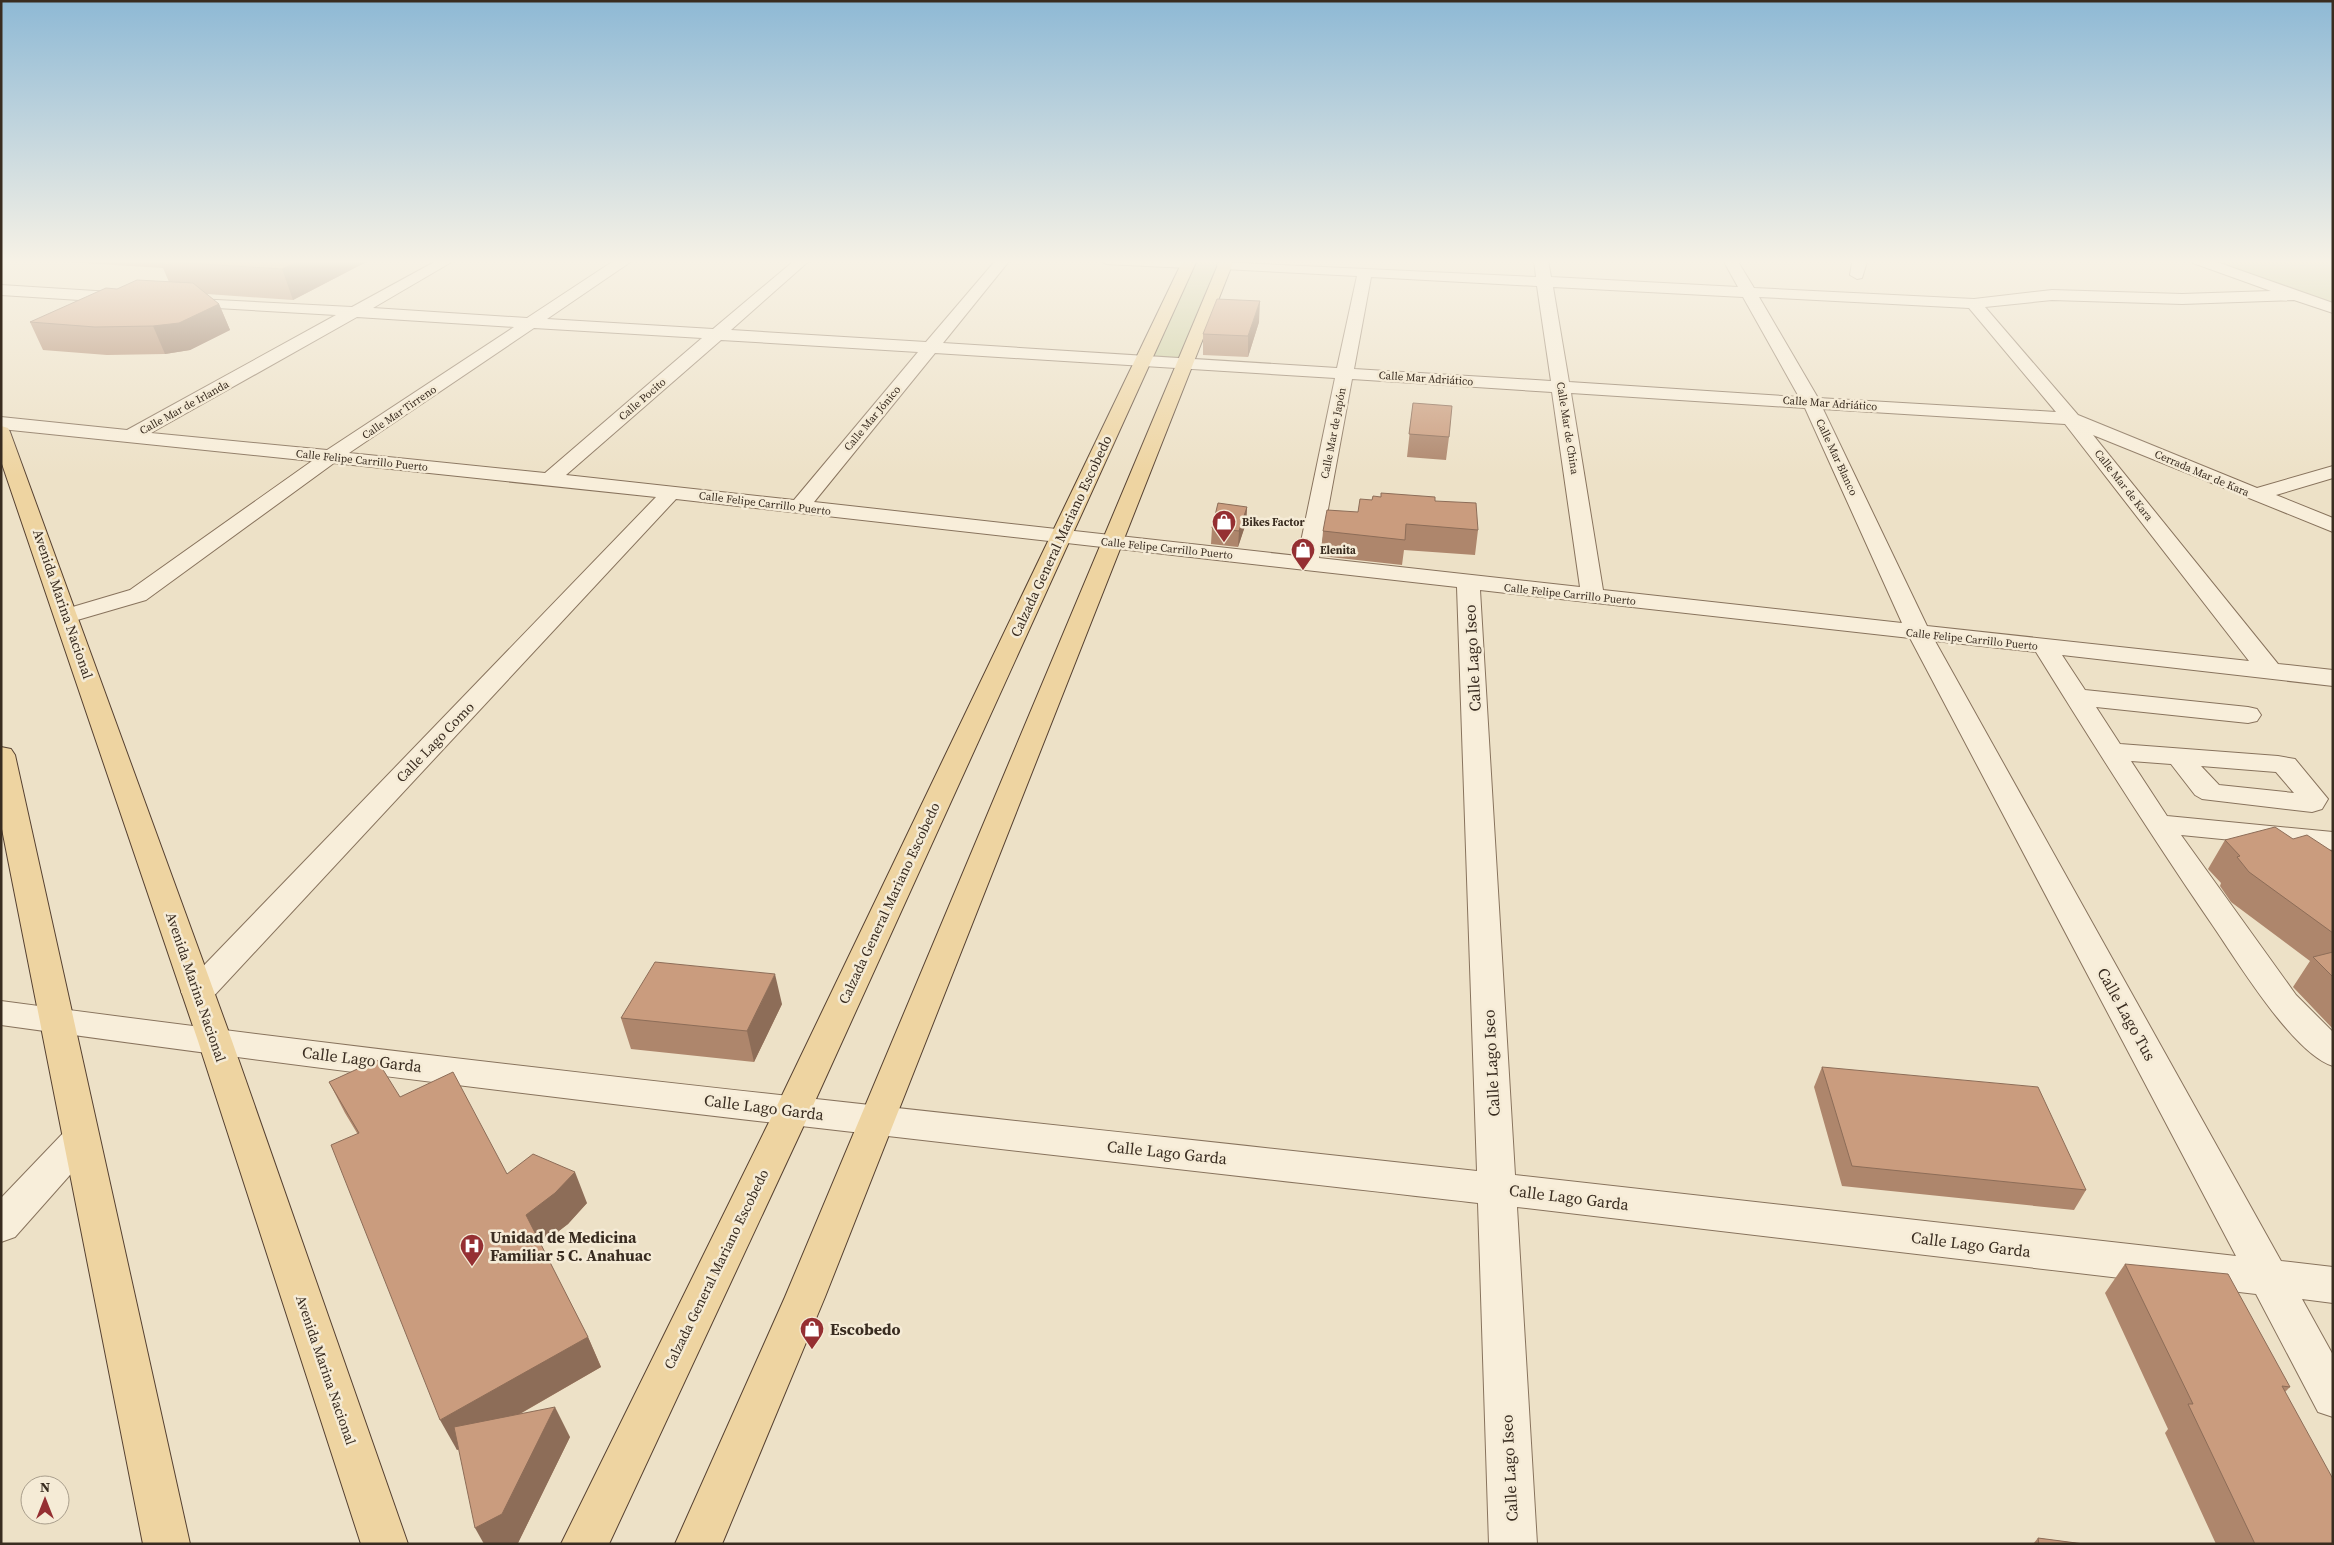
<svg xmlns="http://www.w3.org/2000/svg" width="2334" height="1545" viewBox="0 0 2334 1545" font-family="'Source Serif 4',serif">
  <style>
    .green { fill: #c7cb9b }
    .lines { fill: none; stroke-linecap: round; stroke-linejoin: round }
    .minor-casing { stroke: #88735d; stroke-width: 2 }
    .major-casing { stroke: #564131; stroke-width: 2 }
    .minor { fill: #f8eeda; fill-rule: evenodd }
    .major { fill: #eed4a1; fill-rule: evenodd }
    .wall { fill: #ae866c }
    .shaded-wall { fill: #8d6d58 }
    .building { fill: #ca9c7e; stroke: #8d6d58 }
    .labels { text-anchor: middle; stroke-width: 5; stroke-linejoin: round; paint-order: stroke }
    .far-street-label { font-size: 11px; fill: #392c20; stroke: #f5ebd6 }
    .far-poi-label { font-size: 11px; font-weight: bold; fill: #392c20; stroke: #f5ebd6; text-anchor: start }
    .street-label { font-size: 14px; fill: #392c20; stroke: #f5ebd6 }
    .near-street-label { font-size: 16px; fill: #392c20; stroke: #f5ebd6 }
    .near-poi-label { font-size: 16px; font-weight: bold; fill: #392c20; stroke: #f5ebd6; text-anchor: start }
  </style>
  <rect width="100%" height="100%" fill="#ede1c7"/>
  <path class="green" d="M1195,260H1219L1178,359L1150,358Z
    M2208,260H2333V304Z"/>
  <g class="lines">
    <defs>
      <path id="minor" d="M438,260H455L373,308L527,318L615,260H631L629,263L547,319L713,329L795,260H810L731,330L926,342L996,260H1010L943,343L1337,368L1357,276L1224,269L1219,268L1217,265L1219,262L1536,277L1534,260H1548L1551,277L1738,287L1723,260H1737L1754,288L1974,299L2052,290L2182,294L2271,291L2193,263L2191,260H2211L2333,303V313L2294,300L2182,304L2052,300L1985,307L2078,415L2257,488L2333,466V478L2276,495L2333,518V532L2093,435L2278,664L2333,670V686L2062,655L2085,690L2248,707L2257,709L2261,715L2257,721L2248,723L2096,707L2120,744L2278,756L2295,759L2328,799L2322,809L2312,812L2202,799L2195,795L2171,764L2131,761L2167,816L2333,832V850L2181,835L2296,995L2333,1032V1066C2293,1054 2236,959 2211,923C2150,834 2093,744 2036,652L1935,641L2281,1261L2333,1267V1303L2302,1299L2333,1355V1417L2318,1412L2256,1294L1517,1207L1537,1544H1489L1478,1203C985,1147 492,1094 1,1025V1001C492,1067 985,1117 1477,1171L1457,587L676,499L210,1000L198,1004L186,1000L181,992L186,984L656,497L334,463L146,600L67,623L59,621L55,616L59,611L130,590L312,461L1,429V417L127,430L336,315L182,306L177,304L174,301L177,298L352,307ZM1371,277L1537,286L1551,381L1354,369ZM1553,287L1743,297L1799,397L1569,382ZM1759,297L1969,308L2056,412L1818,398ZM357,317L514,327L327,450L151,433ZM534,328L702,338L545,473L349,453ZM721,340L918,352L794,500L566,475ZM935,353L1335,378L1298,556L814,502ZM1352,379L1552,392L1580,587L1319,558ZM1571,393L1805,408L1902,623L1603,590ZM1823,409L2065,424L2249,661L1927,626ZM1480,590L1910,638L2236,1256L1515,1175ZM2201,766L2276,772L2294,793L2219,785Z
        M1099,260H1187L1193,261L1195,264L1188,268L1106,264Z
        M1850,260H1866L1867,262L1862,278L1857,279L1850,275L1852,263Z
        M1,285L127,293L135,298L127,303L1,295Z
        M80,1124L93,1129L98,1139L93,1149L15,1237L1,1242V1198L67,1129Z"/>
      <path id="major" d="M1183,260H1197L811,1110L609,1544H561L775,1110Z
        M1220,260H1234L825,1297L722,1544H675L785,1297Z
        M1,426L8,428L10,432L232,1041L408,1544H361L198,1041L1,461Z
        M1,747L11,749L15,755L190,1544H143L1,824Z"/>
    </defs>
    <use href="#minor" class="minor-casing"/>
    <use href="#major" class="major-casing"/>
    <use href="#minor" class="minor"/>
    <use href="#major" class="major"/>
  </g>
  <path class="wall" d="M34,260H370L293,300L207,294L219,304L230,330L190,350L165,354L107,355L43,350L30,322L117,289L169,282L163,268Z
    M1259,322L1248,357L1203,355V334Z
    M1413,403L1449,437L1446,460L1407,457Z
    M1372,500L1435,501L1478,530L1475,555L1404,550L1402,565L1321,556L1323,531L1358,512Z
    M1247,507L1246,523L1238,547L1211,544L1212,528Z
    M2293,839L2333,852V1029L2293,987L2310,961L2231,902L2220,886L2221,883L2208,869L2225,840Z
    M782,1004L754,1062L631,1049L621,1018Z
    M1822,1067L2086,1190L2074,1210L1842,1186L1814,1087Z
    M329,1082L400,1097L507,1174L587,1203L568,1224L541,1245L588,1337L601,1367L520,1414L570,1437L518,1543L459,1449L457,1450L357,1133L345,1113Z
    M2125,1264L2290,1387L2285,1392L2333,1544H2216L2165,1433L2168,1429L2105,1293Z
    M2038,1538L2084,1544H2033Z"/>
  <path class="shaded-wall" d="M302,260H370L293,300L282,269Z
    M1260,301L1259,322L1248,357V336Z
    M219,304L230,330L190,350L165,354L153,326Z
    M1247,507L1246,523L1238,547L1239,531Z
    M775,974L782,1004L754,1062L747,1031Z
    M575,1172L587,1203L568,1224L539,1246L526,1215Z
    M588,1337L601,1367L457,1450L440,1420Z
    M555,1407L570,1437L518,1543L484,1544L475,1528Z"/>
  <path class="building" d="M171,260H302L282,269L170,262L172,265L161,264Z
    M137,280L193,283L219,304L179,323L153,326L95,327L30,322L106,288L117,289Z
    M1217,299L1260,301L1248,336L1203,334Z
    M1413,403L1452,406L1449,437L1409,434Z
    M1381,493L1435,497V501L1476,503L1478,530L1406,524L1405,540L1323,531L1327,510L1358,512L1360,499L1372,500L1373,496L1381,497Z
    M1218,503L1247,507L1239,531L1212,528Z
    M2275,827L2293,839L2307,835L2333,852V933L2249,872L2237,857L2240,856L2225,840Z
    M2333,952V977L2313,957Z
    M655,962L775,974L747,1031L621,1018Z
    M377,1060L400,1097L453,1072L507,1174L533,1154L575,1172L555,1193L526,1215L588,1337L440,1420L331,1145L359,1133L329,1082Z
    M1822,1067L2038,1087L2086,1190L1852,1166Z
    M2125,1264L2228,1274L2290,1387L2282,1386L2333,1479V1544H2255L2188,1404H2193Z
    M555,1407L502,1514L475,1528L454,1427Z
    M2038,1538L2084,1544H2039Z"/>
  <linearGradient id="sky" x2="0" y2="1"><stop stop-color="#8eb9d5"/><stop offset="0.55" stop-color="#f7f2e6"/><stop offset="1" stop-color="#f7f2e6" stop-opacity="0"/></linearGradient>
  <rect width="2334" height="476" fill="url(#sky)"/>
  <defs>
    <symbol id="shop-pin" viewBox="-11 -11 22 30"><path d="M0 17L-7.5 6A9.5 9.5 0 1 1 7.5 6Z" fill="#952f32" stroke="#f5ebd6"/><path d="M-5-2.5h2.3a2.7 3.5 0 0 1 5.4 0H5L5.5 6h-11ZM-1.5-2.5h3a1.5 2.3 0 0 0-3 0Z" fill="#fff"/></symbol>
    <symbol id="hospital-pin" viewBox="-11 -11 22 30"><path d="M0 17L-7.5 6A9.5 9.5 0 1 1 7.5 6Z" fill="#952f32" stroke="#f5ebd6"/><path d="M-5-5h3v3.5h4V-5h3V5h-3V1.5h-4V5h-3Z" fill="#fff"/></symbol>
  </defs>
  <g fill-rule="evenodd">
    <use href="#shop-pin" x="1210" y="508" width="28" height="38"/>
    <use href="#shop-pin" x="1289" y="536" width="28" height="38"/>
    <use href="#hospital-pin" x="458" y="1232" width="28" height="38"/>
    <use href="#shop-pin" x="798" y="1315" width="28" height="38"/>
  </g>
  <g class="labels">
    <g class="far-street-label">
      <text transform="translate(1426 378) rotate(4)" y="4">Calle Mar Adriático</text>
      <text transform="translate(642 399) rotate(-41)" y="4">Calle Pocito</text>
      <text transform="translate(1830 403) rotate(4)" y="4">Calle Mar Adriático</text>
      <text transform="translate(184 407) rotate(-29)" y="4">Calle Mar de Irlanda</text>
      <text transform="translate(399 412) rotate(-34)" y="4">Calle Mar Tirreno</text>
      <text transform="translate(872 418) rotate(-50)" y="4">Calle Mar Jónico</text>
      <text transform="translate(1568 428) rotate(81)" y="4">Calle Mar de China</text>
      <text transform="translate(1333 433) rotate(-79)" y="4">Calle Mar de Japón</text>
      <text transform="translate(1837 457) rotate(65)" y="4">Calle Mar Blanco</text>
      <text transform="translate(362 460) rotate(6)" y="4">Calle Felipe Carrillo Puerto</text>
      <text transform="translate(2202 473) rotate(23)" y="4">Cerrada Mar de Kara</text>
      <text transform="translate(2124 485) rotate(52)" y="4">Calle Mar de Kara</text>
      <text transform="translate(765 503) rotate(7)" y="4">Calle Felipe Carrillo Puerto</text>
      <text transform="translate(1167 548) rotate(6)" y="4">Calle Felipe Carrillo Puerto</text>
      <text transform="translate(1570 594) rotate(6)" y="4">Calle Felipe Carrillo Puerto</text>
      <text transform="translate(1972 639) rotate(6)" y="4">Calle Felipe Carrillo Puerto</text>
    </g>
    <g class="far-poi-label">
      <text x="1242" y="526">Bikes Factor</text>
      <text x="1320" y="554">Elenita</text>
    </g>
    <g class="street-label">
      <text transform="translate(1061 536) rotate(-65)" y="5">Calzada General Mariano Escobedo</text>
      <text transform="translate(63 604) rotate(71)" y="5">Avenida Marina Nacional</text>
      <text transform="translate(435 742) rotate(-46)" y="5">Calle Lago Como</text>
      <text transform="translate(889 903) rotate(-65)" y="5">Calzada General Mariano Escobedo</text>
      <text transform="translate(196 987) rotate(71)" y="5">Avenida Marina Nacional</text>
      <text transform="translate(716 1269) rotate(-64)" y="5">Calzada General Mariano Escobedo</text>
      <text transform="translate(326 1370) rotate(71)" y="5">Avenida Marina Nacional</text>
    </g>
    <g class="near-street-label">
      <text transform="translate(1472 658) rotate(-93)" y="6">Calle Lago Iseo</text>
      <text transform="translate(2127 1014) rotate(61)" y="6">Calle Lago Tus</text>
      <text transform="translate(362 1059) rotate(7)" y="6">Calle Lago Garda</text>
      <text transform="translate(1491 1063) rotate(-93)" y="6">Calle Lago Iseo</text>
      <text transform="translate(764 1107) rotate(7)" y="6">Calle Lago Garda</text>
      <text transform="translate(1167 1152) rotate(6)" y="6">Calle Lago Garda</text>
      <text transform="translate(1569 1197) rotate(7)" y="6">Calle Lago Garda</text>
      <text transform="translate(1971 1244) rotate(7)" y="6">Calle Lago Garda</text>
      <text transform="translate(1509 1468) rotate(-93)" y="6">Calle Lago Iseo</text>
    </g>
    <g class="near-poi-label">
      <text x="490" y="1243">Unidad de Medicina<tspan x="490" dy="18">Familiar 5 C. Anahuac</tspan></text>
      <text x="830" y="1335">Escobedo</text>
    </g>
  </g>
  <rect width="2334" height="1545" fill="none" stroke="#392c20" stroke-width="5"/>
  <g transform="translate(45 1500)"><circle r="24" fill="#f5ebd6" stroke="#aa9f8d"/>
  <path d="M0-4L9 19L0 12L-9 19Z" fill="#952f32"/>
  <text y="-8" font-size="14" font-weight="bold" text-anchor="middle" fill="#392c20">N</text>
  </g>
</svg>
